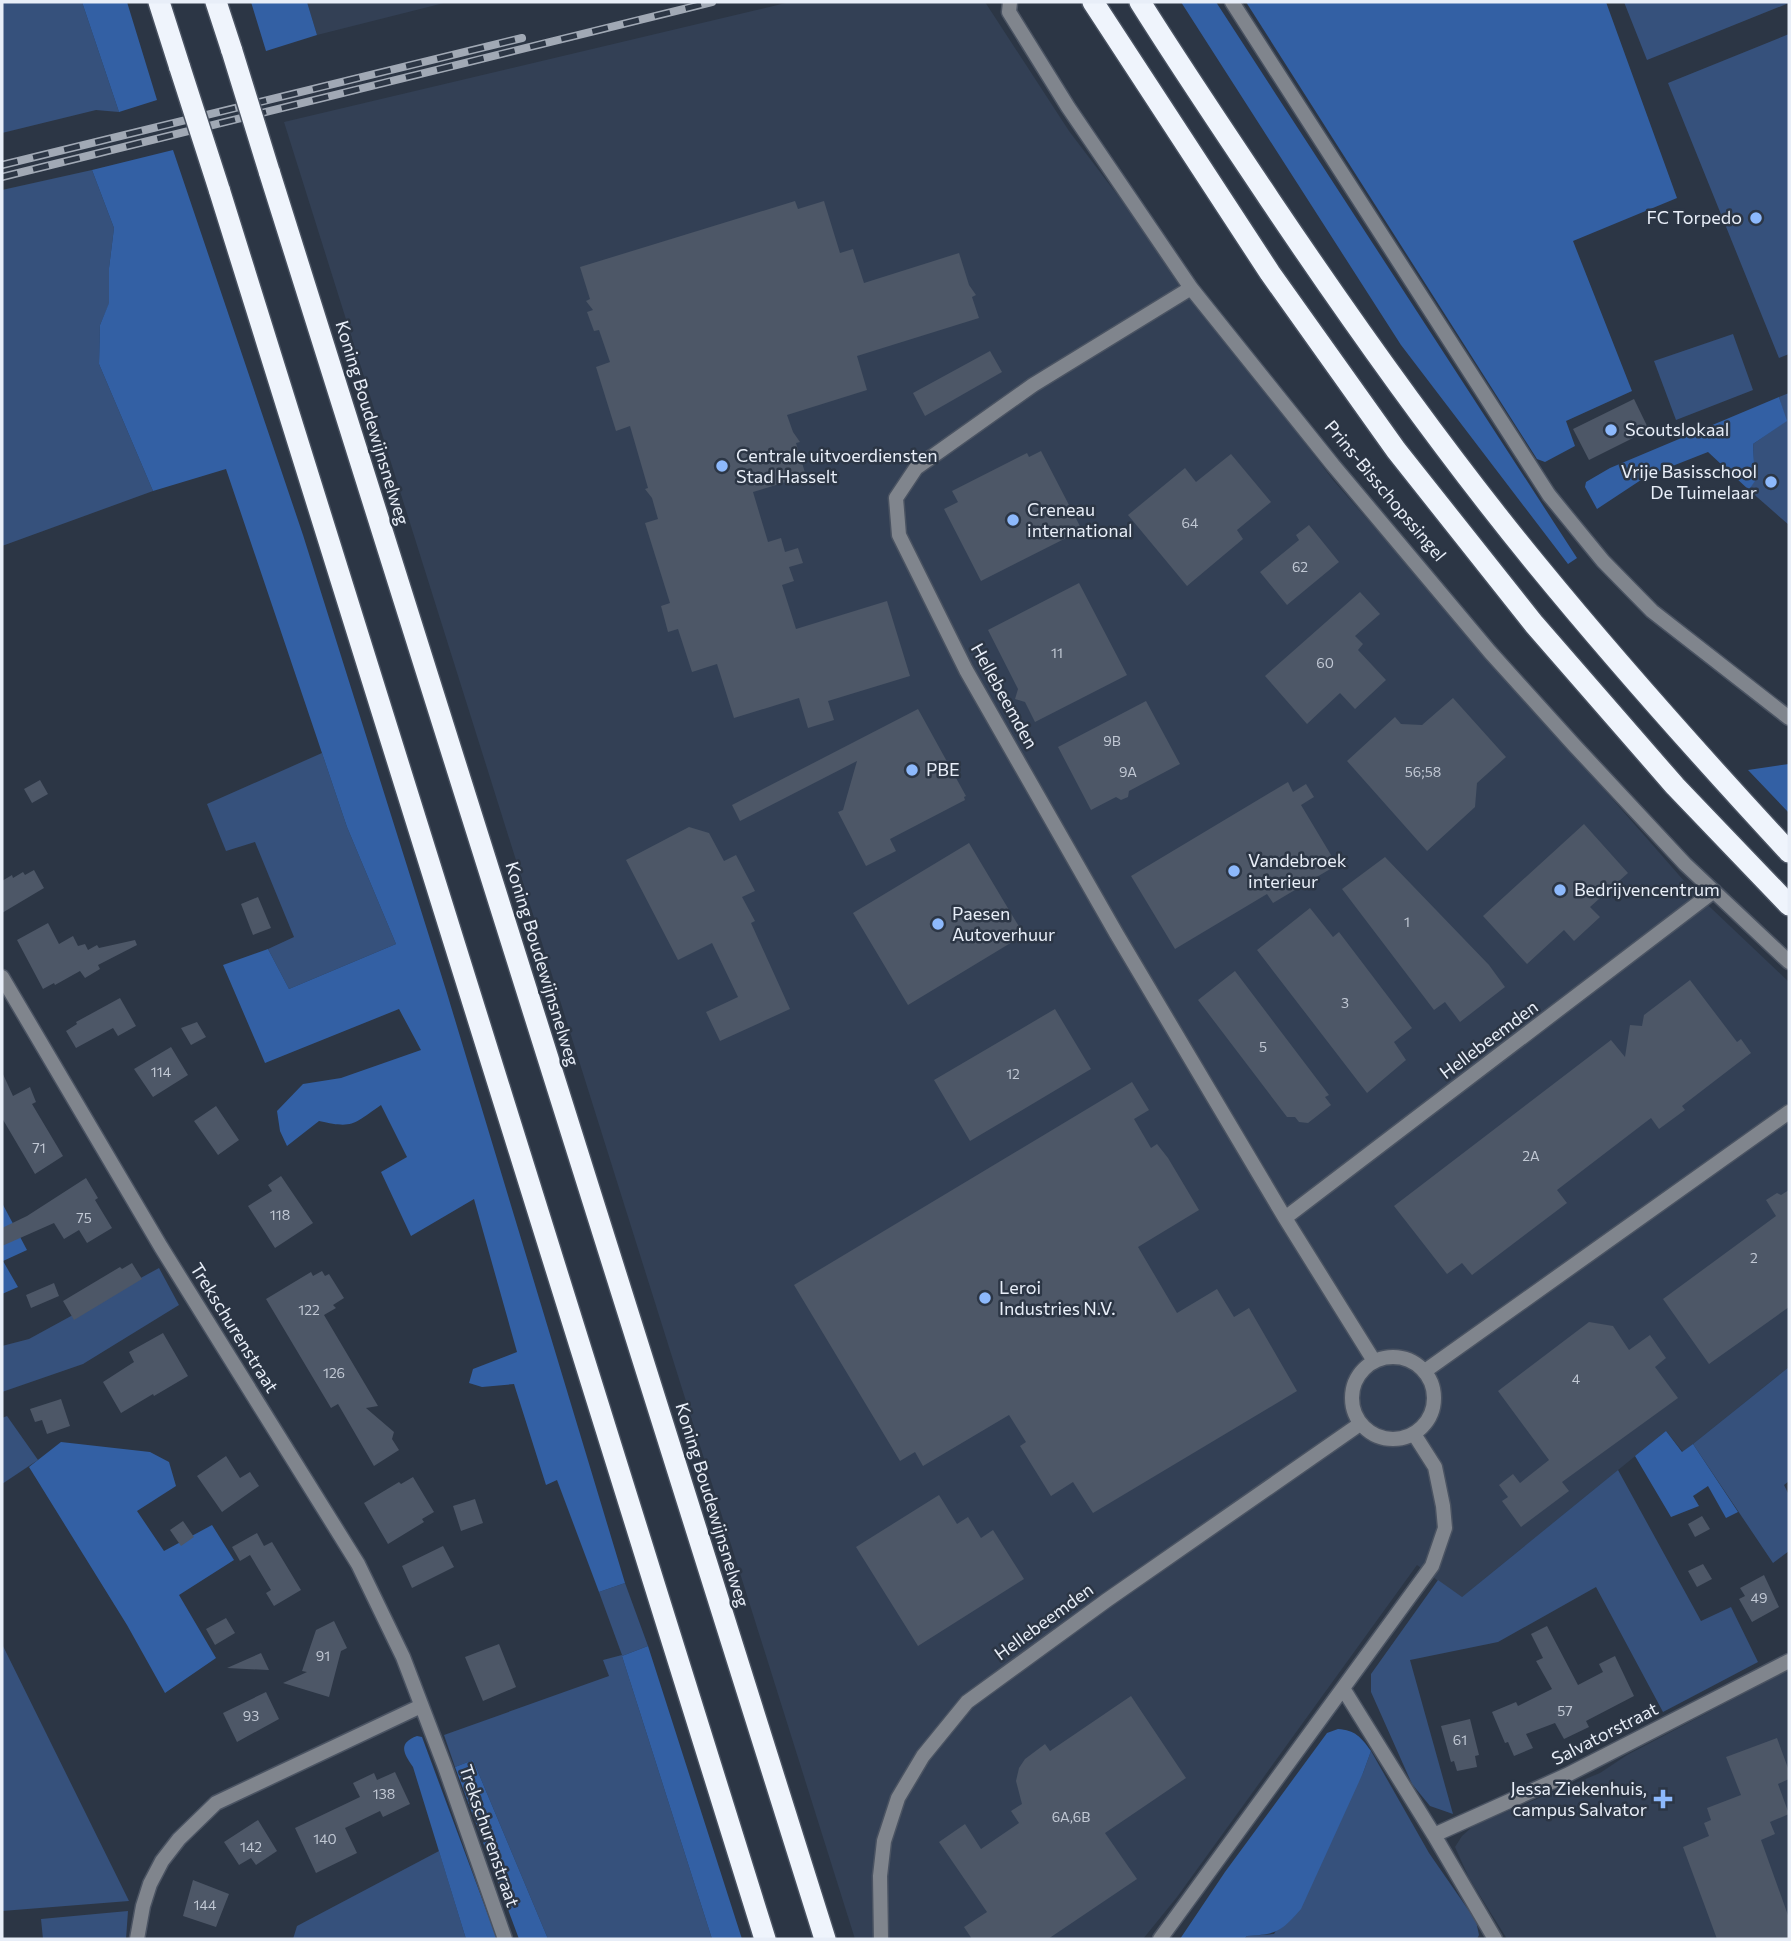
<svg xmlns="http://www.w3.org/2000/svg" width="1791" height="1941" viewBox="0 0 1791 1941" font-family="Commissioner,sans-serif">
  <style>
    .built { fill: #334055 }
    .green { fill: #36517c }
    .forest { fill: #3360a4 }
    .building { fill: #4d5767 }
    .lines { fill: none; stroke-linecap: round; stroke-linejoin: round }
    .street-casing { stroke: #4a5362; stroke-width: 17 }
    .highway-casing { stroke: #4a5362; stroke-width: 24 }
    .street { stroke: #80858d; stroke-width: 14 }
    .highway { stroke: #eff4fc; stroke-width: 21 }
    .rail-casing { stroke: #a1a9b5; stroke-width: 8 }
    .rail { stroke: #2c3645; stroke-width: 5; stroke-dasharray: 16; stroke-linecap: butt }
    .highway-bridge-casing { stroke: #4a5362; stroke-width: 24; stroke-linecap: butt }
    .highway-bridge { stroke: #eff4fc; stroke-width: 21 }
    .poi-dot { fill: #8db9fc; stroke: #2c3645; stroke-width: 2.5 }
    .labels { text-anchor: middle; stroke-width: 5; stroke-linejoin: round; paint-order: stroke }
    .number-label { font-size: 14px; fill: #c1c8d4 }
    .poi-label { font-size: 18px; fill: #e8eef8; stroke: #2c3645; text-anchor: start }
    .street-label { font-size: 18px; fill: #e8eef8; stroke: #2c3645 }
  </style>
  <rect width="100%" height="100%" fill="#2c3645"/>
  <path class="built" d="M307,2H448L317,35Z
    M790,2H985L1069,131L1333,480L1692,890L1789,982V1367L1683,1452L1666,1431L1461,1598L1417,1565L1177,1897L1143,1939H855L284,122Z
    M1789,1670V1939H1507L1469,1878L1455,1847L1462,1836L1474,1825L1600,1773L1627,1755Z"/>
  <path class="green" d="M2,2H82L119,112L96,110L2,133Z
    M1624,2H1789V3L1647,60Z
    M1789,34V354L1779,358L1668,83Z
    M92,170L114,228L109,268V304L100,325L99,364L153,491L2,546V190Z
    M1733,334L1753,390L1676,420L1654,361Z
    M1789,393V525L1749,490L1755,480L1753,444L1786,421L1779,397Z
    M322,753L347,827L396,944L289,989L268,949L294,937L255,842L226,851L207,804Z
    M159,1268L179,1305L83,1364L2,1392V1346L29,1339Z
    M1789,1367V1481L1784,1485L1789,1495V1551L1773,1563L1693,1444Z
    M7,1416L38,1460L2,1484V1418Z
    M1618,1470L1701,1621L1731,1607L1758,1662L1663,1712L1596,1587L1498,1642L1410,1660L1453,1814L1430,1806L1412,1784L1371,1692V1674L1438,1580L1462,1597Z
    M625,1583L648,1646L622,1656L712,1939H548L473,1760L455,1767L444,1735L609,1676L603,1660L622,1655L599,1592Z
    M2,1644L129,1901L2,1911Z
    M1371,1751L1429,1853L1476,1921L1479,1935L1477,1939H1244L1247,1936L1274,1934L1363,1773Z
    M439,1851L466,1939H293L297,1926Z
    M128,1911L126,1939H43L41,1919Z"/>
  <path class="forest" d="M82,2H127L157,100L119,112Z
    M251,2H307L317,35L266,51Z
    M1181,2H1216L1577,558L1568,564L1401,345Z
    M1246,2H1606L1677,198L1573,241L1632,391L1566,421L1575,446L1545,462L1537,459Z
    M173,150L303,535L446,990L625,1583L599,1592L557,1480L546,1485L514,1384L482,1387L469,1383L473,1369L517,1352L474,1199L411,1236L381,1172L407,1157L381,1105C353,1124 354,1129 319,1121L287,1146L280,1131L277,1111L303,1084L341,1078L421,1050L399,1009L265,1063L223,965L268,949L289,989L396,944L347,827L226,469L153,491L99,364L100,325L109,303V268L114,228L92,170Z
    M1779,397L1787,421L1753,444L1755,481L1749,490L1708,452L1647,476L1597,509L1585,487L1586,482L1610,468Z
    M1789,764V813L1748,770Z
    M2,1203L27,1250L3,1261L18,1287L2,1294Z
    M1666,1431L1682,1452L1693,1444L1738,1512L1726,1518L1708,1486L1693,1496L1699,1506L1671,1517L1635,1456Z
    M61,1442L150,1452L169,1462L176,1486L137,1511L164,1551L212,1525L234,1560L179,1595L216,1658L165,1693L127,1625L29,1467Z
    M648,1646L742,1939H712L622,1656Z
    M1338,1729C1355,1730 1361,1737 1371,1751L1363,1773L1301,1909C1281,1932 1277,1934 1247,1936L1244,1939H1180L1225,1872L1327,1733Z
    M417,1736L422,1737L497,1939H466L413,1767C403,1753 398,1743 417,1736Z
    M473,1760L548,1939H519L455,1767Z"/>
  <path class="building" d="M795,201L798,209L824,201L840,253L853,249L864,283L959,253L969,285L976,295L972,297L979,318L857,356L867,390L787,415L793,432L800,442L796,443L806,476L753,492L768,542L781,538L785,552L798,548L803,563L789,567L794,581L782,585L796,629L887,601L910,676L828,701L834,720L808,728L799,698L734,718L717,664L692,672L678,629L668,632L661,606L670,603L645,523L658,519L652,498L645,489L648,488L630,426L616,431L596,367L610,362L599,330L594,331L587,312L593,310L586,301L590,299L580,267Z
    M990,351L1002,372L925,416L913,393Z
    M1634,399L1649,430L1589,460L1573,429Z
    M1041,451L1082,530L981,581L944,509L958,502L952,491L1027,453L1029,457Z
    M1231,454L1271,502L1237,530L1243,539L1187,586L1128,515L1185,468L1196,482Z
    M1309,525L1339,562L1287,605L1260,572L1299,540L1296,535Z
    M1079,583L1127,675L1035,722L1025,702L1015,699L1018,689L988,630Z
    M1360,592L1380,614L1355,636L1363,644L1358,650L1386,680L1355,709L1340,693L1307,724L1265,676Z
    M1453,698L1506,757L1477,783L1475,807L1427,851L1347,761L1395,717L1401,724L1422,725Z
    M1146,701L1180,764L1129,791L1128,797L1121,800L1116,797L1091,810L1058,747Z
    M918,709L966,796L964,797L965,800L890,839L896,851L866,866L838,812L843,810L857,761L740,821L732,805Z
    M40,780L48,794L32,803L24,789Z
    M1288,782L1293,792L1306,784L1314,797L1301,805L1337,865L1273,903L1267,894L1175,949L1131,876Z
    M1584,824L1628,873L1590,907L1600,917L1574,941L1564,930L1527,964L1483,916Z
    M689,827L709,833L724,861L736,855L747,876L755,891L742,897L755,921L751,923L790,1009L720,1041L706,1012L738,997L712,943L678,960L626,860Z
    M969,843L1024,935L908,1005L853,913Z
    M1385,857L1489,965L1505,987L1460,1022L1445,1002L1434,1010L1342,889Z
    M34,870L44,888L2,913V881L12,875L13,878L23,872L25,875Z
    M258,897L271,928L253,935L241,904Z
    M1310,908L1333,937L1339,932L1412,1028L1394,1042L1406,1060L1367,1093L1257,950Z
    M48,923L59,944L73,936L78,946L85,944L88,950L97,945L99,948L135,940L137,945L98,965L100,969L85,978L80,971L55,985L54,983L43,989L17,940Z
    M1235,971L1329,1095L1325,1097L1331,1105L1308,1123L1299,1122L1295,1117H1287L1198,1000Z
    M1690,980L1737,1042L1741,1039L1751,1053L1682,1106L1685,1110L1659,1129L1651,1118L1557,1190L1567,1203L1472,1275L1462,1263L1447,1274L1394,1206L1611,1040L1625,1057L1630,1025L1642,1026L1644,1015Z
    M120,998L136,1026L118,1036L113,1028L76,1048L66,1031L77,1024L76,1022Z
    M1055,1009L1091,1069L970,1141L934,1080Z
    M197,1022L206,1037L191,1045L181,1028Z
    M171,1047L188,1075L153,1097L134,1069Z
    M2,1072L13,1096L30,1087L36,1102L32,1104L63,1156L35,1174L2,1118Z
    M1132,1082L1149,1110L1134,1119L1151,1148L1157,1144L1168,1158L1199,1210L1138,1247L1177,1313L1217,1289L1234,1317L1249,1308L1297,1391L1093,1513L1073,1482L1051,1496L1020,1446L1026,1442L1009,1415L923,1466L915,1452L900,1461L794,1285Z
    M216,1106L239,1140L218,1155L194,1121Z
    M281,1176L313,1223L275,1248L248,1206L272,1191L268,1185Z
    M86,1178L98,1198L95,1200L112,1228L87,1243L79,1230L64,1239L54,1223L2,1246V1228L27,1216Z
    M1789,1190V1307L1709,1364L1663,1299L1776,1216L1766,1200L1777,1193L1781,1195Z
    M132,1263L142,1279L74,1320L63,1301L120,1267L122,1269Z
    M322,1271L325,1276L329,1274L344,1298L333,1305L336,1308L324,1315L378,1406L366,1408L394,1432L392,1439L399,1450L374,1466L338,1404L331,1408L266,1299L311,1272L313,1276Z
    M54,1283L59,1296L31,1308L26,1295Z
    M1589,1322L1613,1326L1629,1350L1650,1335L1666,1358L1655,1367L1678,1398L1562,1482L1569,1491L1521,1527L1502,1501L1508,1497L1499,1485L1513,1474L1520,1483L1549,1460L1498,1391Z
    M163,1333L188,1376L154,1396L153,1394L121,1413L103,1382L134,1362L129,1352Z
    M61,1399L70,1426L47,1434L42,1420L35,1422L30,1409Z
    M226,1456L240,1478L250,1472L259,1486L222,1512L197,1476Z
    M413,1477L434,1512L422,1519L424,1522L388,1544L364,1503L399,1482L401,1484Z
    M939,1495L957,1524L968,1517L981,1538L993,1530L1024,1579L918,1646L856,1547Z
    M475,1499L483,1523L461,1531L453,1506Z
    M1702,1516L1710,1529L1695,1537L1688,1524Z
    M183,1521L194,1537L181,1546L170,1530Z
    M257,1533L264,1546L272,1542L301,1590L274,1606L266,1593L271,1590L250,1555L240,1561L232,1547Z
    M443,1546L454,1567L412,1588L402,1566Z
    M1703,1564L1712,1579L1697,1587L1688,1571Z
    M1764,1575L1779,1607L1752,1622L1739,1599L1745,1596L1740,1588Z
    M226,1618L235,1633L215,1645L206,1629Z
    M334,1621L347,1648L341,1651L329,1697L283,1683L307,1672L302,1671L316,1630Z
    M1547,1626L1578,1685L1603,1672L1599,1664L1615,1656L1634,1696L1586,1721L1589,1727L1564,1739L1555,1723L1526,1734L1533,1748L1514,1756L1508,1742L1505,1743L1492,1712L1516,1702L1518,1706L1552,1689L1536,1661L1543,1658L1531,1634Z
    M499,1644L516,1687L483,1701L465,1657Z
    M261,1653L269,1670L227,1668Z
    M266,1692L279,1719L237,1742L223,1713Z
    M1131,1696L1186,1778L1105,1833L1137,1879L1048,1939H972L964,1927L987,1912L939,1842L965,1824L981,1849L1019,1823L1011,1811L1022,1804L1016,1781L1019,1768L1025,1759L1045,1744L1050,1751Z
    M1470,1719L1479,1755L1475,1756L1477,1767L1457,1771L1454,1761L1451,1762L1441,1726Z
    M1777,1738L1789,1771V1779L1778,1784L1789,1814L1770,1822L1775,1834L1761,1840L1789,1918V1939H1717L1683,1847L1709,1836L1704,1823L1711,1820L1707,1808L1741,1795L1726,1757Z
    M395,1772L410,1804L383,1817L380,1811L345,1828L357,1853L316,1873L295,1828L360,1797L353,1783L374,1773L377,1780Z
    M258,1820L277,1851L256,1865L251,1858L239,1865L224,1842Z
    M193,1880L229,1894L216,1927L183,1916Z"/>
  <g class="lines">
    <defs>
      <path id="street" d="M1010,2L1009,12L1068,107L1191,288L1333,465L1490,652L1574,745L1685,864L1789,962
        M1232,2L1549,495L1603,561L1652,611L1789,718
        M1191,288L1033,385L916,468L896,498L899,535L966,670L1116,933L1285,1218L1374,1361
        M2,977L161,1247L358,1564L403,1657L445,1767L505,1939
        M1285,1218L1714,891
        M1352 1398a41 41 0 1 1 82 0a41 41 0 1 1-82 0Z
        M1425,1371L1789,1112
        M1344,1690L1434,1835L1495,1939
        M1434,1835L1567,1775L1789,1661
        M137,1939L143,1906L150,1884L162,1861L179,1839L216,1803L421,1706
        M881,1939L880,1876L884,1841L898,1798L923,1756L967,1702L1107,1600L1360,1424
        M1160,1939L1432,1566L1445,1528L1443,1506L1435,1467L1414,1434"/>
      <path id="highway" d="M159,2L180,68
        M216,2L232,51
        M1093,2L1270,273L1396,450L1534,624L1675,786L1789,905
        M1140,2C1182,69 1226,134 1270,200C1354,325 1441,448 1537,565C1618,664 1703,759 1789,852
        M269,171L825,1939
        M219,189L765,1939"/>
    </defs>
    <use href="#street" class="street-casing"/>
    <use href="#highway" class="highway-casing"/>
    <use href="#street" class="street"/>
    <use href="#highway" class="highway"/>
    <defs>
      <path id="rail" d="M2,165L522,38
        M2,177L712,2"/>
    </defs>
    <use href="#rail" class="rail-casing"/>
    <use href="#rail" class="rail"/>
    <defs>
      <path id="highway-bridge" d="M232,51L269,171
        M180,68L219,189"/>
    </defs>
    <use href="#highway-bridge" class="highway-bridge-casing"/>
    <use href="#highway-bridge" class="highway-bridge"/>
  </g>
  <g class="poi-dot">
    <circle cx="1756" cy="218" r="7"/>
    <circle cx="1611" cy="430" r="7"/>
    <circle cx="722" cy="466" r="7"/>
    <circle cx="1771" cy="482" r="7"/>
    <circle cx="1013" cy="520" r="7"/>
    <circle cx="912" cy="770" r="7"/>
    <circle cx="1234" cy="871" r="7"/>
    <circle cx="1560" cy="890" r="7"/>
    <circle cx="938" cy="924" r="7"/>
    <circle cx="985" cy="1298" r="7"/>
    <path d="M1659.5 1788.5h7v7h7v7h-7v7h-7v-7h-7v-7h7z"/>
  </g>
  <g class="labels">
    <g class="number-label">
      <text x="1190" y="528">64</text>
      <text x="1300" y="572">62</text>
      <text x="1057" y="658">11</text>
      <text x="1325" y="668">60</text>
      <text x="1112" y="746">9B</text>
      <text x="1128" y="777">9A</text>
      <text x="1423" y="777">56;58</text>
      <text x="1407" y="927">1</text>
      <text x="1345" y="1008">3</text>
      <text x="1263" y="1052">5</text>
      <text x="161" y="1077">114</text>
      <text x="1013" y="1079">12</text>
      <text x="39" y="1153">71</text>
      <text x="1531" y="1161">2A</text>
      <text x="280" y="1220">118</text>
      <text x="84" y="1223">75</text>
      <text x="1754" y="1263">2</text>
      <text x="309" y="1315">122</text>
      <text x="334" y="1378">126</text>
      <text x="1576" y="1384">4</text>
      <text x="1759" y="1603">49</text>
      <text x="323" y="1661">91</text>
      <text x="1565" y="1716">57</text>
      <text x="251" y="1721">93</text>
      <text x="1460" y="1745">61</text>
      <text x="384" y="1799">138</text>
      <text x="1071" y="1822">6A,6B</text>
      <text x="325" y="1844">140</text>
      <text x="251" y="1852">142</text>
      <text x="205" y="1910">144</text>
    </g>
    <g class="poi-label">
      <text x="1742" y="224" text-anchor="end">FC Torpedo</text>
      <text x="1625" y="436">Scoutslokaal</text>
      <text x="736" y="462">Centrale uitvoerdiensten<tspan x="736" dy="21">Stad Hasselt</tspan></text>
      <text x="1757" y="478" text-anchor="end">Vrije Basisschool<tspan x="1757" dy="21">De Tuimelaar</tspan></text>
      <text x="1027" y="516">Creneau<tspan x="1027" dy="21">international</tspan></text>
      <text x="926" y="776">PBE</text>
      <text x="1248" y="867">Vandebroek<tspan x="1248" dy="21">interieur</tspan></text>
      <text x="1574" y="896">Bedrijvencentrum</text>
      <text x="952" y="920">Paesen<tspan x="952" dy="21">Autoverhuur</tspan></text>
      <text x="999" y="1294">Leroi<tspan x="999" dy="21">Industries N.V.</tspan></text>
      <text x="1647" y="1795" text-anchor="end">Jessa Ziekenhuis,<tspan x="1647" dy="21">campus Salvator</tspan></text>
    </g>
    <g class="street-label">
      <text transform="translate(372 423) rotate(73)" y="6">Koning Boudewijnsnelweg</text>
      <text transform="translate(1385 491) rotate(50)" y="6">Prins-Bisschopssingel</text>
      <text transform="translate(1004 696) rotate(61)" y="6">Hellebeemden</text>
      <text transform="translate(542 964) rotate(73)" y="6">Koning Boudewijnsnelweg</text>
      <text transform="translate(1489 1040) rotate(-37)" y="6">Hellebeemden</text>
      <text transform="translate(234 1328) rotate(58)" y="6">Trekschurenstraat</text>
      <text transform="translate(712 1505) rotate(73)" y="6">Koning Boudewijnsnelweg</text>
      <text transform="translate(1044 1622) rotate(-36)" y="6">Hellebeemden</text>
      <text transform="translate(1605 1734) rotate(-27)" y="6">Salvatorstraat</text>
      <text transform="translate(489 1836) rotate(71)" y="6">Trekschurenstraat</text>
    </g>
  </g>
  <rect width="1791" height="1941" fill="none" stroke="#e8eef8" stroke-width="7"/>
</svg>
